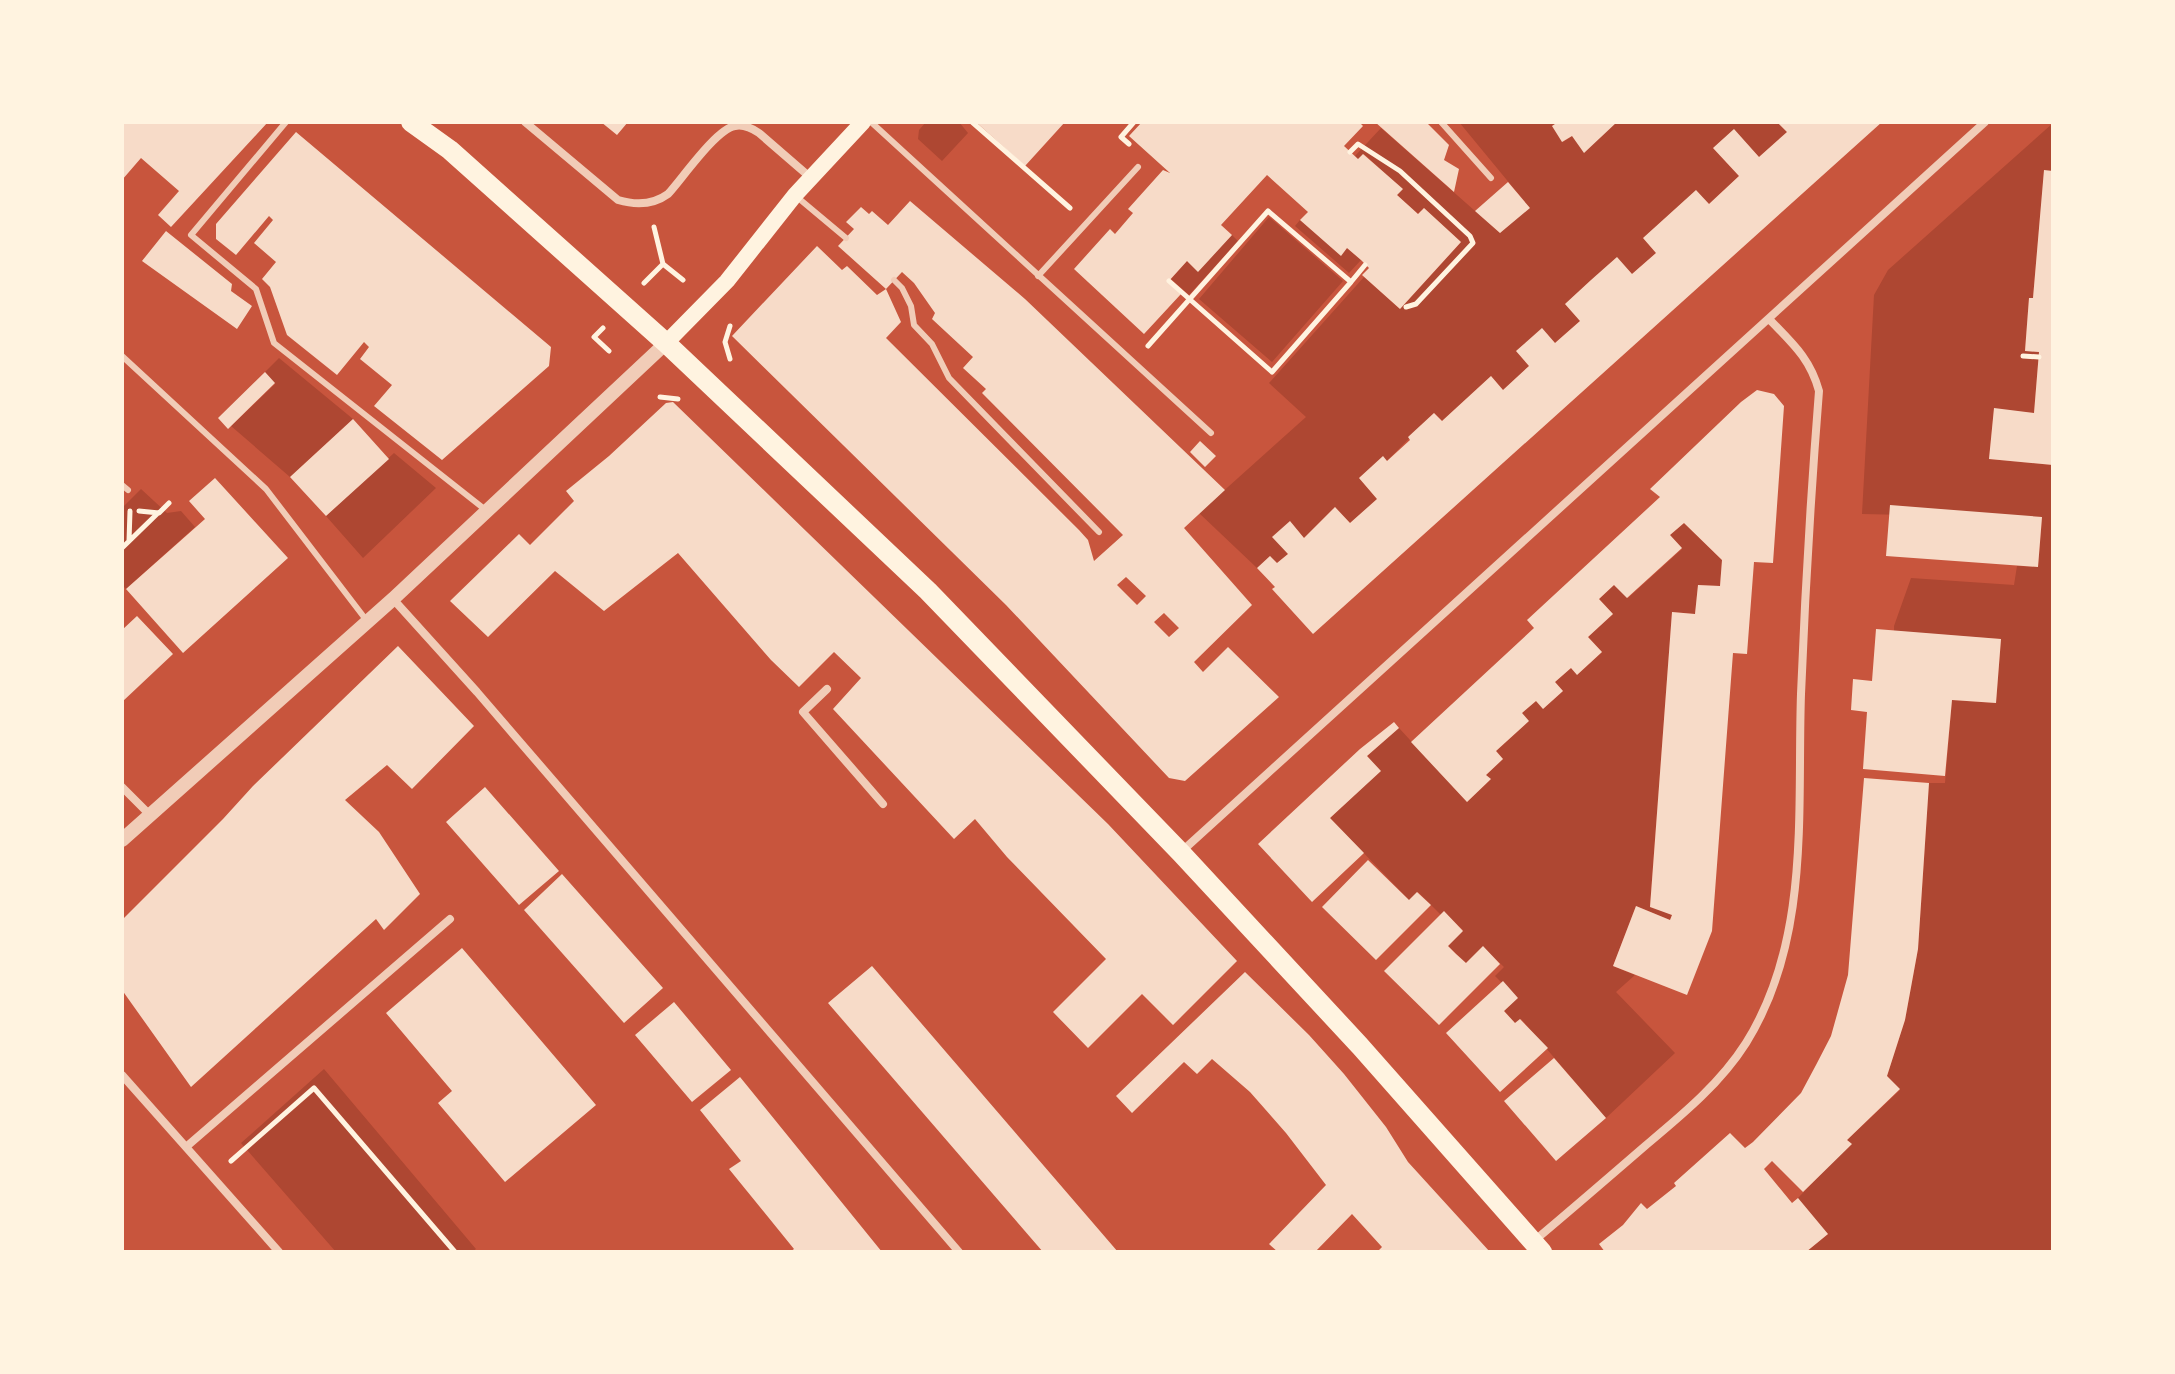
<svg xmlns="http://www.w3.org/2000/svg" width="2175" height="1374" viewBox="0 0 2175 1374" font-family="'DM Sans',sans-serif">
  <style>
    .green { fill: #ae4732 }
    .building { fill: #f7dbc8; fill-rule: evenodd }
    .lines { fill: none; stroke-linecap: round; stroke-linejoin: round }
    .path { stroke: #fff3e0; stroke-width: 5 }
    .service { stroke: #f1ccb7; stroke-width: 6 }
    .minor { stroke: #f1ccb7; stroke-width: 8 }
    .tertiary { stroke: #f1ccb7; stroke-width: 14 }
    .secondary { stroke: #fff3e0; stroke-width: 16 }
    .primary { stroke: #fff3e0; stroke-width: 20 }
  </style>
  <rect width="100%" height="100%" fill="#c8553d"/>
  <path class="green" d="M926,122H959L968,133L942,161L918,139L919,130Z
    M1459,122H1558L1552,126L1563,142L1572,136L1617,122H1777L1787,132L1759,157L1734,130L1713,148L1739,176L1709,204L1696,191L1643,238L1656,253L1632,274L1616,258L1565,304L1580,321L1555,343L1542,329L1516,351L1529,366L1503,390L1491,376L1442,421L1434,413L1387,461L1383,457L1359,478L1377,499L1350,523L1335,507L1304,538L1290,522L1273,537L1288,554L1277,563L1270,556L1257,568L1199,513L1306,417L1269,383L1364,277L1400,309L1461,242L1424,208L1418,214L1397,195L1402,189L1364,154L1358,159L1355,156L1381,128L1500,233L1529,207Z
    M2053,123V171H2044L2033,298H2029L2025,350L2039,352L2034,413L1994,409L1989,459L2053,465V1252H1806L1828,1234L1798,1198L1851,1143L1847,1140L1900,1090L1887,1076L1905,1020L1918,949L1929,783H1945L1952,700L1996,703L2001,639L1894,631V626L1911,578L2014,585L2017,566L2038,567L2042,518L1862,514L1874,295L1888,270Z
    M1269,217L1343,281L1272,362L1199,299Z
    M1300,220L1341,255L1347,248L1361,260L1349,273L1295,226Z
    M1232,235L1238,241L1189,295L1171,279L1187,261L1198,271Z
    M279,358L353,419L290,477L231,426L275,384L265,372Z
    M394,453L436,488L363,558L326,516Z
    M141,489L167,513L181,511L195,527L126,589L122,585V508Z
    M1684,523L1722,560L1720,586L1698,585L1695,614L1672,612L1650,906L1672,915L1670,920L1636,906L1613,966L1635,975L1616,992L1675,1053L1606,1118L1521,1019L1515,1023L1504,1011L1517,998L1495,976L1504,967L1483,947L1466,963L1448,946L1463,930L1444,912L1441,915L1418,892L1409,900L1330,818L1380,771L1367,756L1399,728L1467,802L1490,780L1486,775L1503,759L1496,751L1528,722L1522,713L1536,701L1544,708L1563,691L1555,682L1571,668L1578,674L1602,652L1588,637L1613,614L1599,599L1614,585L1628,598L1682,549L1670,535Z
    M324,1069L476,1249L472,1252H336L241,1143Z"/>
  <path class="building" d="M122,122H268L171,227L158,215L179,191L141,158L122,180Z
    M601,122H628L617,135Z
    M976,122H1065L1025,166Z
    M1142,122H1359L1363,126L1344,146L1358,159L1363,154L1403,189L1397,195L1418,214L1424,208L1461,242L1400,309L1362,275L1369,268L1361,260L1347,248L1341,256L1300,220L1308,212L1267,175L1221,225L1232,235L1198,272L1187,261L1168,282L1181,294L1144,334L1074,269L1110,229L1115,234L1133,213L1128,209L1163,170L1170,173L1129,136Z
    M1375,122H1426L1449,145L1444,160L1459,169L1454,192Z
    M1558,122H1617L1584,153L1572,136L1562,142L1552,126Z
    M1777,122H1882L1313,634L1272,589L1275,587L1257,568L1270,556L1277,563L1288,554L1272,537L1290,521L1304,538L1335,507L1350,523L1377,499L1359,478L1383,456L1387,461L1410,440L1408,437L1434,413L1442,421L1491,376L1503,390L1529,366L1516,351L1542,328L1555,343L1580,321L1565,304L1591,280L1617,257L1632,274L1656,253L1643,238L1696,190L1709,204L1739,176L1713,148L1734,129L1759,157L1787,132Z
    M296,132L551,347L549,366L442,460L374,406L392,385L360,359L369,347L364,342L337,375L287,335L270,287L262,279L276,262L254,243L273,220L269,216L236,255L216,239V224Z
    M2044,170L2053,171V465L1989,459L1994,408L2034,413L2039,352L2025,351L2029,298H2033Z
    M1508,182L1530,208L1500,233L1475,211Z
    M910,201L1025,299L1225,490L1184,528L1252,605L1194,662L1203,672L1228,647L1279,697L1185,781L1169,778L1006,605L732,336L817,246L842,270L847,266L877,295L886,289L901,322L886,338L1079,530L1088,540L1094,561L1123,535L982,393L986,389L963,368L973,357L932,319L935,313L914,283L902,272L886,289L838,246L854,229L846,222L861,207L869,214L872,211L888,225ZM1126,577L1146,596L1137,605L1117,585ZM1164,613L1179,628L1169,637L1154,622Z
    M166,231L232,284L231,291L252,306L237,329L142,261Z
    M265,372L275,383L228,429L218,418Z
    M1757,390L1774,394L1784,406L1773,563L1754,562L1747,654L1733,653L1712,931L1687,995L1613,966L1636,906L1670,920L1672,915L1650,907L1672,612L1695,614L1698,585L1720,586L1722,560L1684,523L1670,535L1682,548L1627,598L1614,585L1599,599L1613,614L1588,637L1602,652L1577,675L1571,668L1555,682L1563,691L1543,709L1536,701L1522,713L1529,721L1496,751L1503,759L1486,775L1491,779L1467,802L1411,742L1534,628L1527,620L1660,497L1650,489L1741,402Z
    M673,402L1108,824L1237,961L1173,1025L1142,994L1088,1048L1053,1012L1106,959L1007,857L975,819L954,839L833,709L861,678L834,652L799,687L771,660L678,553L604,611L555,571L488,637L450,601L519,534L530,545L574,501L566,491L609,456L666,403Z
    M353,419L389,459L326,516L290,477Z
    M1200,441L1216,456L1205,467L1190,452Z
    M215,478L288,558L183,653L126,589L205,519L189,501Z
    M1890,505L2042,517L2038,567L1886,556Z
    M137,616L173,654L122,702V630Z
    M1876,629L2001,639L1996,703L1952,700L1945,776L1863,769L1867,712L1851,710L1853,679L1872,681Z
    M398,646L474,726L412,789L387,765L345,800L379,832L420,894L384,930L376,919L191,1087L122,990V920L223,819L253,786Z
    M1394,722L1399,728L1367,756L1381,771L1330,818L1364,853L1312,902L1258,844L1360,749Z
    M1864,778L1929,783L1918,949L1905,1020L1887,1076L1900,1089L1847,1140L1852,1144L1803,1192L1772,1161L1764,1169L1792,1203L1798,1198L1828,1234L1806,1252H1605L1599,1244L1623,1225L1641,1203L1647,1209L1676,1186L1674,1183L1730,1133L1745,1148L1753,1142L1801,1093L1816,1065L1831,1036L1848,975Z
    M485,787L559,871L519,905L446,822Z
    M1368,860L1409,900L1417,892L1431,905L1376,960L1322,907Z
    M562,874L663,988L624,1023L524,910Z
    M1444,911L1463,931L1448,946L1456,954L1466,963L1483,946L1500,964L1439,1025L1384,971Z
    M462,948L596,1105L505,1182L438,1103L452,1091L386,1013Z
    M872,966L1118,1252H1043L828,1003Z
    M1245,972L1309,1035L1344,1074L1386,1127L1408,1162L1490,1252H1377L1382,1247L1352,1214L1315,1252H1278L1269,1244L1326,1185L1286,1133L1250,1092L1212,1059L1197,1074L1184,1062L1132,1113L1116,1096Z
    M1503,981L1518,998L1504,1011L1515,1023L1520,1019L1548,1048L1500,1092L1446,1033Z
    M674,1002L731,1070L692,1102L635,1035Z
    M1554,1058L1606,1118L1556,1161L1504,1101Z
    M740,1077L882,1252H790L794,1249L729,1169L741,1161L700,1110Z"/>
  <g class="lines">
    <path class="path" d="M972,122L1070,208
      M1129,144L1121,137L1134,122
      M1350,152L1358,144L1400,171L1470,236L1473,243L1416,304L1406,307
      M654,227L663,264L683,280
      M1351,282L1365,265
      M644,283L663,264
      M603,328L594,337L609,351
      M1148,346L1268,211L1351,282L1272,372L1169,281
      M2023,356L2039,357
      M730,359L725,342L730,326
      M660,397L678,399
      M139,511L159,513L169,503
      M129,541L130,511
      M122,548L158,513
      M231,1161L314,1088L455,1252"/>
    <path class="service" d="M286,122L191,235L256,289L274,343L487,511
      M871,122L1211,433
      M1441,122L1491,178
      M797,197L846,238
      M1038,276L1138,167
      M894,280L902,288L911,306L914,325L932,344L949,378L1099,532
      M122,356L266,489L367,621
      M122,485L128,490"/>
    <path class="minor" d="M525,122L618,200C635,205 653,205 668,194C682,179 716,129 735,126C744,124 753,129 759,133L811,178
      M393,599L477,692L959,1252
      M827,689L803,712L883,804
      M122,787L149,814
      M1181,852L1985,122
      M122,1075L279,1252
      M186,1147L450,919
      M1534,1241C1571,1210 1608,1178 1645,1146C1682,1115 1720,1084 1746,1043C1811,939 1797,811 1801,694C1805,593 1811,492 1819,391C1810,358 1792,343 1769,319"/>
    <path class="tertiary" d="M122,840L393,599L666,343"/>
    <path class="secondary" d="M666,343L727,281L795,195L863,122"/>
    <path class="primary" d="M411,122L450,150L666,343L928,591L1181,853L1360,1046L1542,1252"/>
  </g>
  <rect width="2175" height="1374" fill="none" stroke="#fff3e0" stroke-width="248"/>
</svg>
